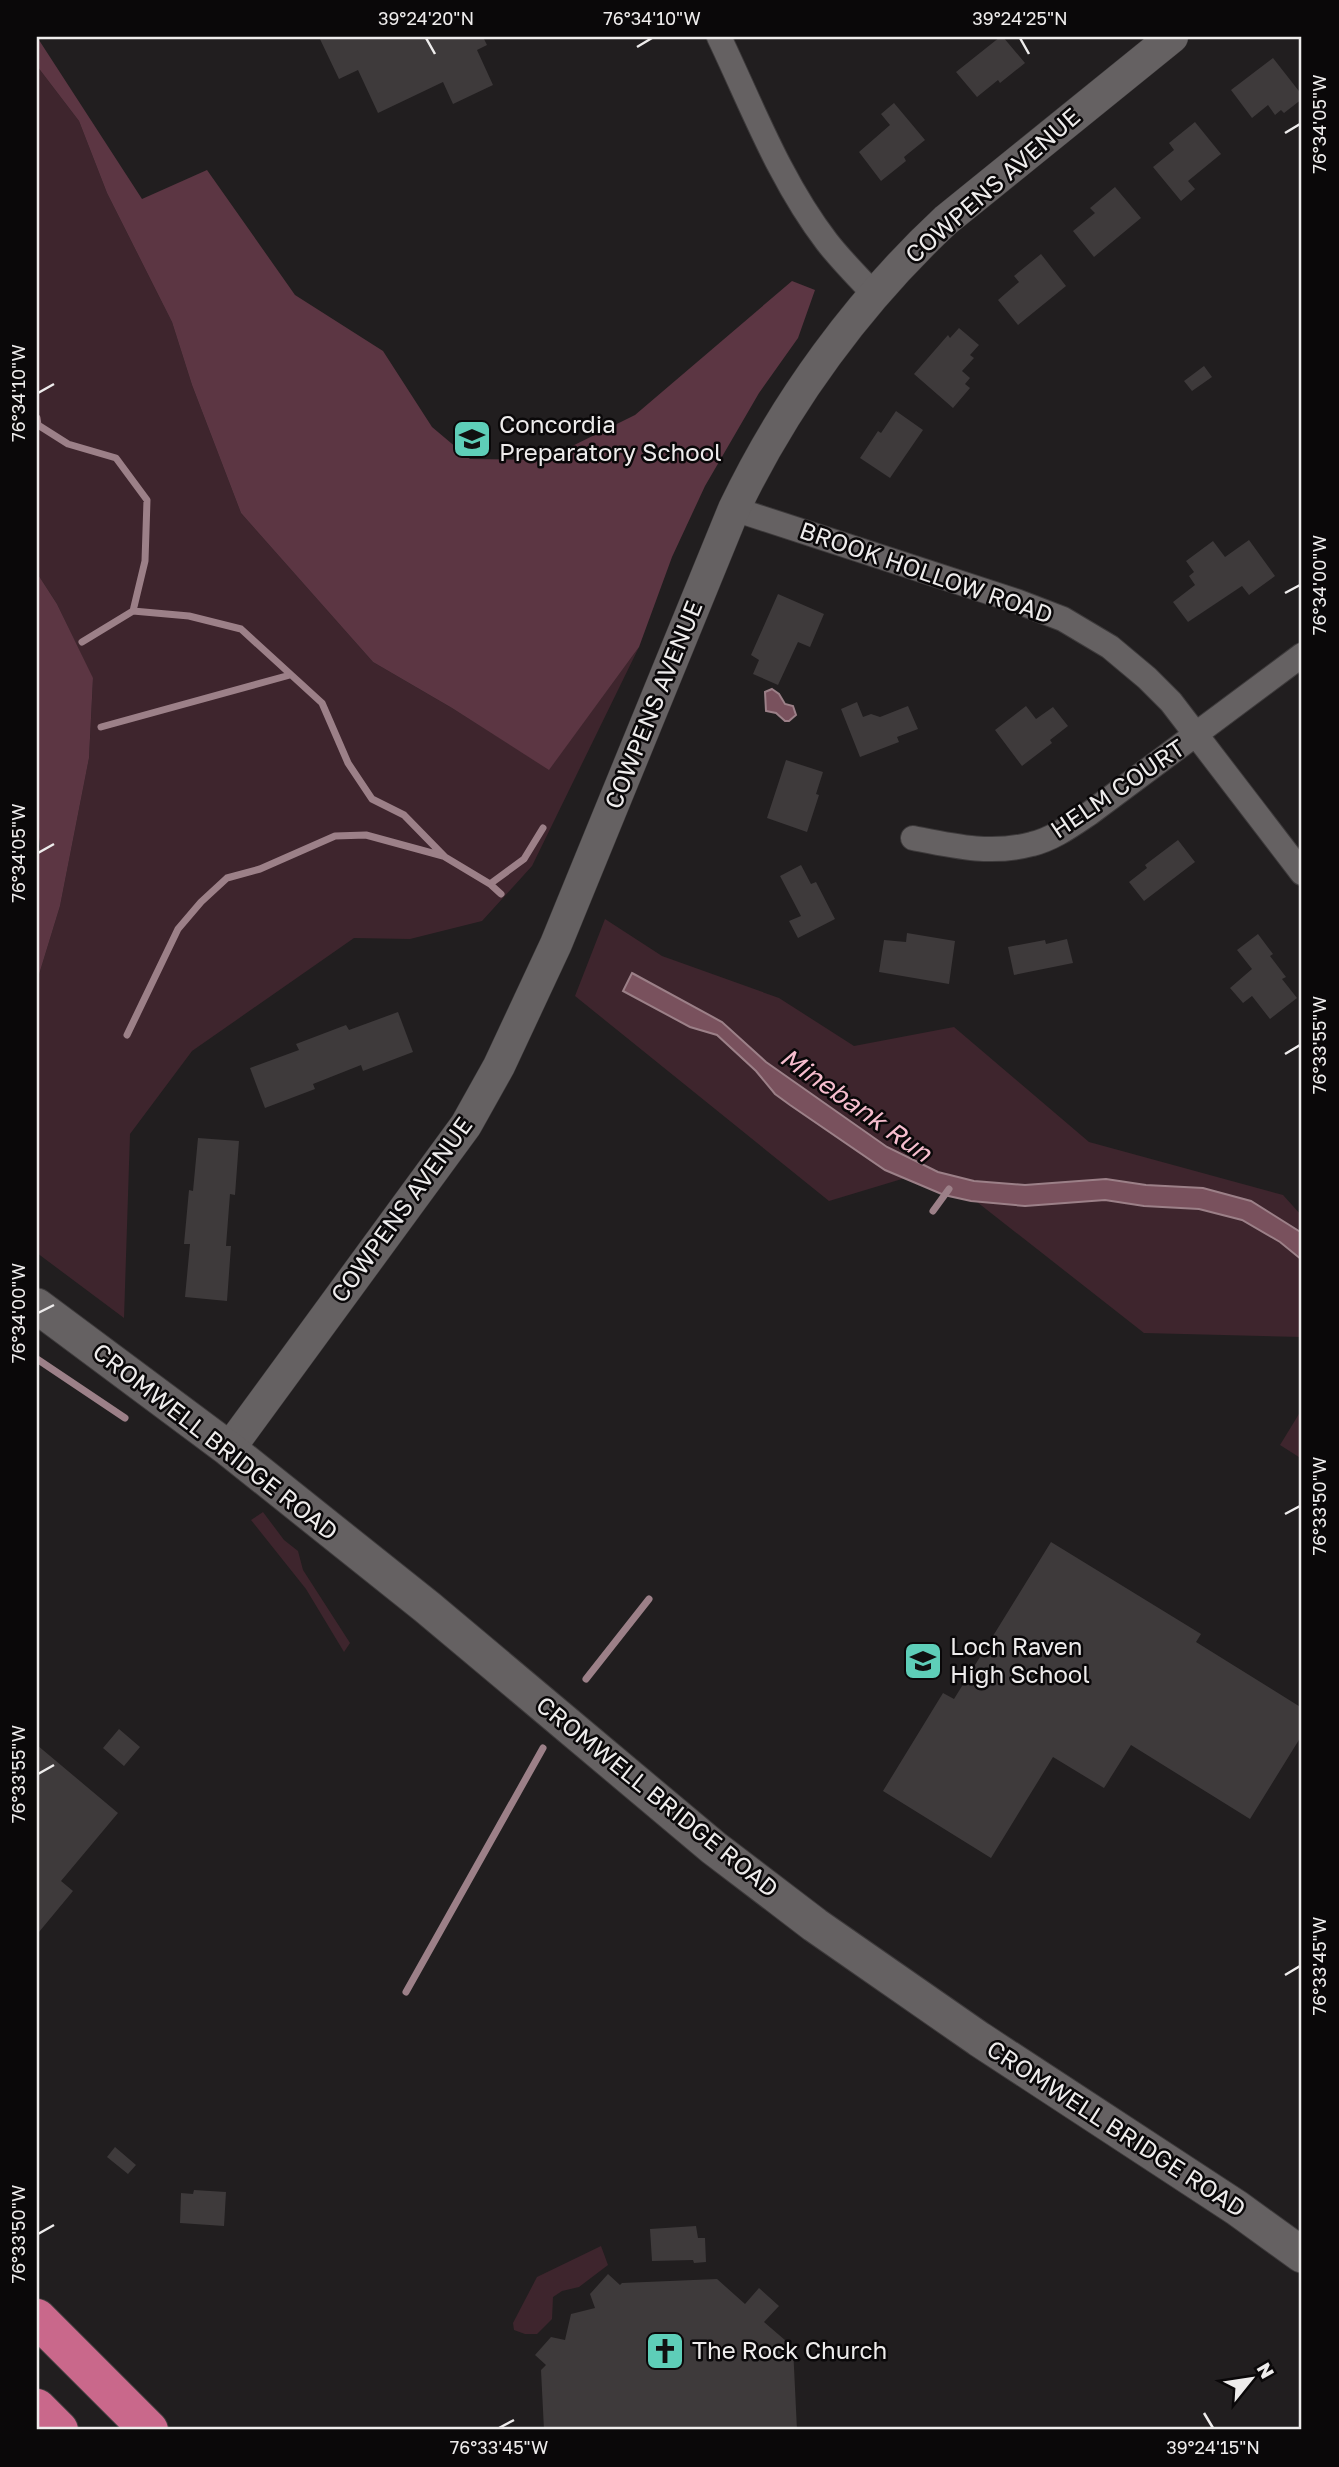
<svg xmlns="http://www.w3.org/2000/svg" width="1339" height="2467" viewBox="0 0 1339 2467" font-family="'Golos Text',sans-serif">
  <style>
    .green { fill: #3e252d }
    .forest { fill: #5c3643 }
    .water { fill: #79515d; stroke: #9c8088; stroke-width: 2 }
    .lines { fill: none; stroke-linecap: round; stroke-linejoin: round }
    .stream { stroke: #9c8088; stroke-width: 7 }
    .building { fill: #3e3a3b }
    .minor-casing { stroke: #3d3a3b; stroke-width: 26 }
    .tertiary-casing { stroke: #3d3a3b; stroke-width: 33 }
    .secondary-casing { stroke: #3d3a3b; stroke-width: 37 }
    .motorway-casing { stroke: #3d3a3b; stroke-width: 40 }
    .minor { stroke: #656162; stroke-width: 24 }
    .tertiary { stroke: #656162; stroke-width: 32 }
    .secondary { stroke: #656162; stroke-width: 35 }
    .motorway { stroke: #c9688b; stroke-width: 38 }
    .ticks { fill: none; stroke: #eeecec; stroke-width: 2.5 }
    .labels { text-anchor: middle; stroke-width: 5; stroke-linejoin: round; paint-order: stroke }
    .street-label { font-size: 24px; fill: #eeecec; stroke: #0a0809 }
    .poi-label { font-size: 24px; fill: #eeecec; stroke: #0a0809; text-anchor: start }
    .water-label { font-size: 26px; font-style: italic; fill: #f6bdce; stroke: #0a0809 }
    .neatline { fill: none; stroke: #eeecec; stroke-width: 2.5 }
    .ticks-label { font-size: 18px; text-anchor: middle; fill: #eeecec }
  </style>
  <rect width="100%" height="100%" fill="#211e1f"/>
  <path class="green" d="M37,66L79,121L107,193L172,322L192,385L241,513L373,662L452,708L549,769L639,647L532,866L482,921L410,939L354,938L192,1051L130,1134L124,1318L37,1253V981L60,906L89,758L93,679L57,604L37,573Z
    M605,919L662,956L779,998L854,1046L954,1027L1089,1142L1283,1195L1302,1216V1337L1144,1333L935,1169L829,1201L575,996Z
    M1302,1409V1459L1280,1445Z
    M263,1512L284,1540L298,1551L303,1570L350,1643L344,1652L306,1589L251,1520Z
    M601,2246L608,2265L579,2287L562,2291L553,2297L552,2319L537,2334H525L514,2330L513,2323L537,2277Z"/>
  <path class="forest" d="M37,37L142,199L207,170L295,295L383,351L432,427L470,459L544,460L635,415L792,281L815,290L798,338L759,393L705,486L672,557L639,647L549,770L452,708L373,662L241,513L192,385L172,322L107,193L79,121L37,66Z
    M37,573L57,604L93,678L89,758L60,906L37,981V864L40,847L37,819Z"/>
  <path class="water" d="M772,689L779,694L785,704L793,706L796,715L789,721H785L776,713L766,711L765,692Z
    M632,973L722,1022L766,1062L887,1147L938,1172L974,1181L1025,1185L1106,1179L1146,1185L1203,1188L1251,1201L1302,1233V1260L1280,1242L1242,1220L1199,1209L1144,1206L1105,1200L1025,1206L971,1201L944,1195L885,1170L790,1105L775,1094L756,1071L717,1035L690,1027L623,991Z"/>
  <g class="lines">
    <path class="stream" d="M37,418L38,425L68,444L116,458L147,500L145,561L133,611L189,616L241,629L322,703L348,763L372,799L404,815L445,857L490,884L501,894
      M82,642L133,611
      M101,727L290,675
      M490,884L524,859L543,828
      M127,1035L178,929L201,902L227,878L260,869L335,836L366,835L443,856
      M933,1211L949,1189
      M37,1359L125,1418
      M586,1679L649,1599
      M406,1992L543,1748"/>
  </g>
  <path class="building" d="M319,37H483L487,45L477,50L493,85L453,104L443,82L378,113L358,70L339,79Z
    M1000,37H1003L1025,63L1000,83L998,80L977,97L956,72Z
    M1273,58L1302,95V99L1284,113L1281,110L1275,115L1268,105L1252,118L1231,90Z
    M894,103L925,140L904,157L906,161L881,181L859,152L890,125L881,114Z
    M1195,122L1221,154L1188,181L1195,189L1181,201L1153,167L1174,150L1169,143Z
    M1115,187L1141,218L1094,257L1073,231L1095,213L1090,208Z
    M1041,254L1066,286L1018,325L998,300L1019,282L1014,276Z
    M959,328L979,345L970,355L974,358L962,371L970,378L965,384L970,388L953,408L914,374L948,335L950,338Z
    M1204,366L1212,377L1192,391L1184,381Z
    M896,411L923,430L890,478L860,458L878,431L881,433Z
    M1249,540L1275,576L1249,595L1242,586L1188,622L1173,602L1195,585L1189,576L1194,572L1186,561L1213,541L1225,557Z
    M778,594L824,614L810,647L798,642L778,685L753,674L759,660L751,655Z
    M857,702L863,717L871,714L880,717L908,706L918,729L897,737L899,742L860,757L841,709Z
    M1026,706L1036,719L1053,707L1068,726L1050,740L1052,743L1022,766L995,730Z
    M786,760L823,772L816,794L819,795L807,832L767,818Z
    M1178,840L1195,862L1144,901L1129,882L1147,868L1145,865Z
    M801,865L811,884L816,882L835,919L798,938L789,921L801,916L780,876Z
    M907,933L955,941L949,984L879,972L884,940L906,942Z
    M1258,934L1273,954L1270,956L1286,977L1282,979L1297,998L1270,1019L1252,996L1243,1003L1230,988L1252,969L1237,950Z
    M1067,939L1073,963L1014,975L1008,947L1045,940L1046,944Z
    M398,1012L413,1052L363,1071L361,1065L313,1084L315,1089L265,1108L250,1068L299,1050L296,1044L346,1025L349,1030Z
    M198,1138L239,1141L235,1195L230,1194L226,1246H231L227,1301L185,1297L190,1244H184L189,1190L193,1191Z
    M1051,1542L1201,1634L1196,1642L1302,1708V1735L1250,1819L1131,1745L1104,1788L1053,1757L991,1858L883,1791L943,1693L954,1699Z
    M119,1729L140,1747L124,1766L103,1748Z
    M37,1745L118,1813L61,1881L73,1891L39,1932L37,1931Z
    M115,2147L136,2165L128,2174L107,2157Z
    M194,2190L226,2192L224,2226L180,2223L181,2193L193,2194Z
    M696,2226L698,2238H705L706,2262L694,2263L693,2260L652,2261L650,2229Z
    M608,2274L620,2285L622,2283L717,2279L745,2304L759,2288L779,2306L764,2322L793,2347L797,2430H544L541,2370L546,2365L535,2355L551,2337L565,2340L571,2314L595,2308L590,2294Z"/>
  <g class="lines">
    <defs>
      <path id="minor" d="M719,37C752,106 780,181 827,242C841,260 858,277 874,294
        M734,509L1016,601L1063,619L1110,647L1147,678L1171,702L1302,873
        M913,838C953,846 991,855 1032,844C1053,839 1072,825 1090,813L1302,655"/>
      <path id="tertiary" d="M229,1449L466,1125L499,1066L556,944L734,509C785,402 859,301 946,220L1172,37"/>
      <path id="secondary" d="M37,1306L229,1449L427,1607L714,1848L815,1925L979,2039L1237,2208L1302,2255"/>
      <path id="motorway" d="M37,2318L149,2430
        M37,2408L59,2430"/>
    </defs>
    <use href="#minor" class="minor-casing"/>
    <use href="#tertiary" class="tertiary-casing"/>
    <use href="#secondary" class="secondary-casing"/>
    <use href="#motorway" class="motorway-casing"/>
    <use href="#minor" class="minor"/>
    <use href="#tertiary" class="tertiary"/>
    <use href="#secondary" class="secondary"/>
    <use href="#motorway" class="motorway"/>
  </g>
  <path class="ticks" d="M426,38L435,54M1020,38L1029,54M637,47L652,38M1285,133L1300,124M38,393L54,384M1285,593L1300,585M38,853L54,844M1285,1054L1300,1045M38,1313L54,1305M1285,1514L1300,1506M38,1774L54,1765M1285,1975L1300,1966M38,2234L54,2225M1204,2413L1213,2428M499,2428L514,2420"/>
  <defs>
    <symbol id="school-square" viewBox="-11 -11 22 22"><rect x="-9" y="-9" width="18" height="18" rx="4" fill="#5eceb8" stroke="#0a0809"/><path d="M0-5L7-2L0 1L-7-2ZM-4 1L0 2.5L4 1V4Q0 6-4 4Z" fill="#111"/></symbol>
    <symbol id="church-square" viewBox="-11 -11 22 22"><rect x="-9" y="-9" width="18" height="18" rx="4" fill="#5eceb8" stroke="#0a0809"/><path d="M-1.2-6h2.4v3.5h3.3v2.4h-3.3V6h-2.4V-.1h-3.3v-2.4h3.3Z" fill="#111"/></symbol>
  </defs>
  <g fill-rule="evenodd">
    <use href="#school-square" x="450" y="417" width="44" height="44"/>
    <use href="#school-square" x="901" y="1639" width="44" height="44"/>
    <use href="#church-square" x="643" y="2329" width="44" height="44"/>
  </g>
  <g class="labels">
    <g class="street-label">
      <text transform="translate(993 186) rotate(-41)" y="8">COWPENS AVENUE</text>
      <text transform="translate(926 573) rotate(19)" y="8">BROOK HOLLOW ROAD</text>
      <text transform="translate(654 705) rotate(-68)" y="8">COWPENS AVENUE</text>
      <text transform="translate(1118 789) rotate(-34)" y="8">HELM COURT</text>
      <text transform="translate(402 1210) rotate(-54)" y="8">COWPENS AVENUE</text>
      <text transform="translate(215 1442) rotate(38)" y="8">CROMWELL BRIDGE ROAD</text>
      <text transform="translate(657 1797) rotate(39)" y="8">CROMWELL BRIDGE ROAD</text>
      <text transform="translate(1116 2129) rotate(33)" y="8">CROMWELL BRIDGE ROAD</text>
    </g>
    <g class="poi-label">
      <text x="499" y="433">Concordia<tspan x="499" dy="28">Preparatory School</tspan></text>
      <text x="950" y="1655">Loch Raven<tspan x="950" dy="28">High School</tspan></text>
      <text x="692" y="2359">The Rock Church</text>
    </g>
    <g class="water-label">
      <text transform="translate(856 1105) rotate(35)" y="9">Minebank Run</text>
    </g>
  </g>
  <rect width="1339" height="2467" fill="none" stroke="#0a0809" stroke-width="77"/>
  <g transform="translate(1251 2379) rotate(60)" stroke="#0a0809" stroke-width="5" paint-order="stroke">
  <path d="M0-5L12 26L0 18L-12 26Z" fill="#eeecec"/>
  <text y="-10" font-size="19" font-weight="bold" text-anchor="middle" fill="#eeecec">N</text>
  </g>
  <rect x="38" y="38" width="1262" height="2390" class="neatline"/>
  <g class="ticks-label">
    <text x="426" y="25">39°24'20"N</text>
    <text x="652" y="25">76°34'10"W</text>
    <text x="1020" y="25">39°24'25"N</text>
    <text transform="translate(1320 124) rotate(-90)" y="6">76°34'05"W</text>
    <text transform="translate(19 393) rotate(-90)" y="6">76°34'10"W</text>
    <text transform="translate(1320 585) rotate(-90)" y="6">76°34'00"W</text>
    <text transform="translate(19 853) rotate(-90)" y="6">76°34'05"W</text>
    <text transform="translate(1320 1045) rotate(-90)" y="6">76°33'55"W</text>
    <text transform="translate(19 1313) rotate(-90)" y="6">76°34'00"W</text>
    <text transform="translate(1320 1506) rotate(-90)" y="6">76°33'50"W</text>
    <text transform="translate(19 1774) rotate(-90)" y="6">76°33'55"W</text>
    <text transform="translate(1320 1966) rotate(-90)" y="6">76°33'45"W</text>
    <text transform="translate(19 2234) rotate(-90)" y="6">76°33'50"W</text>
    <text x="499" y="2454">76°33'45"W</text>
    <text x="1213" y="2454">39°24'15"N</text>
  </g>
</svg>
